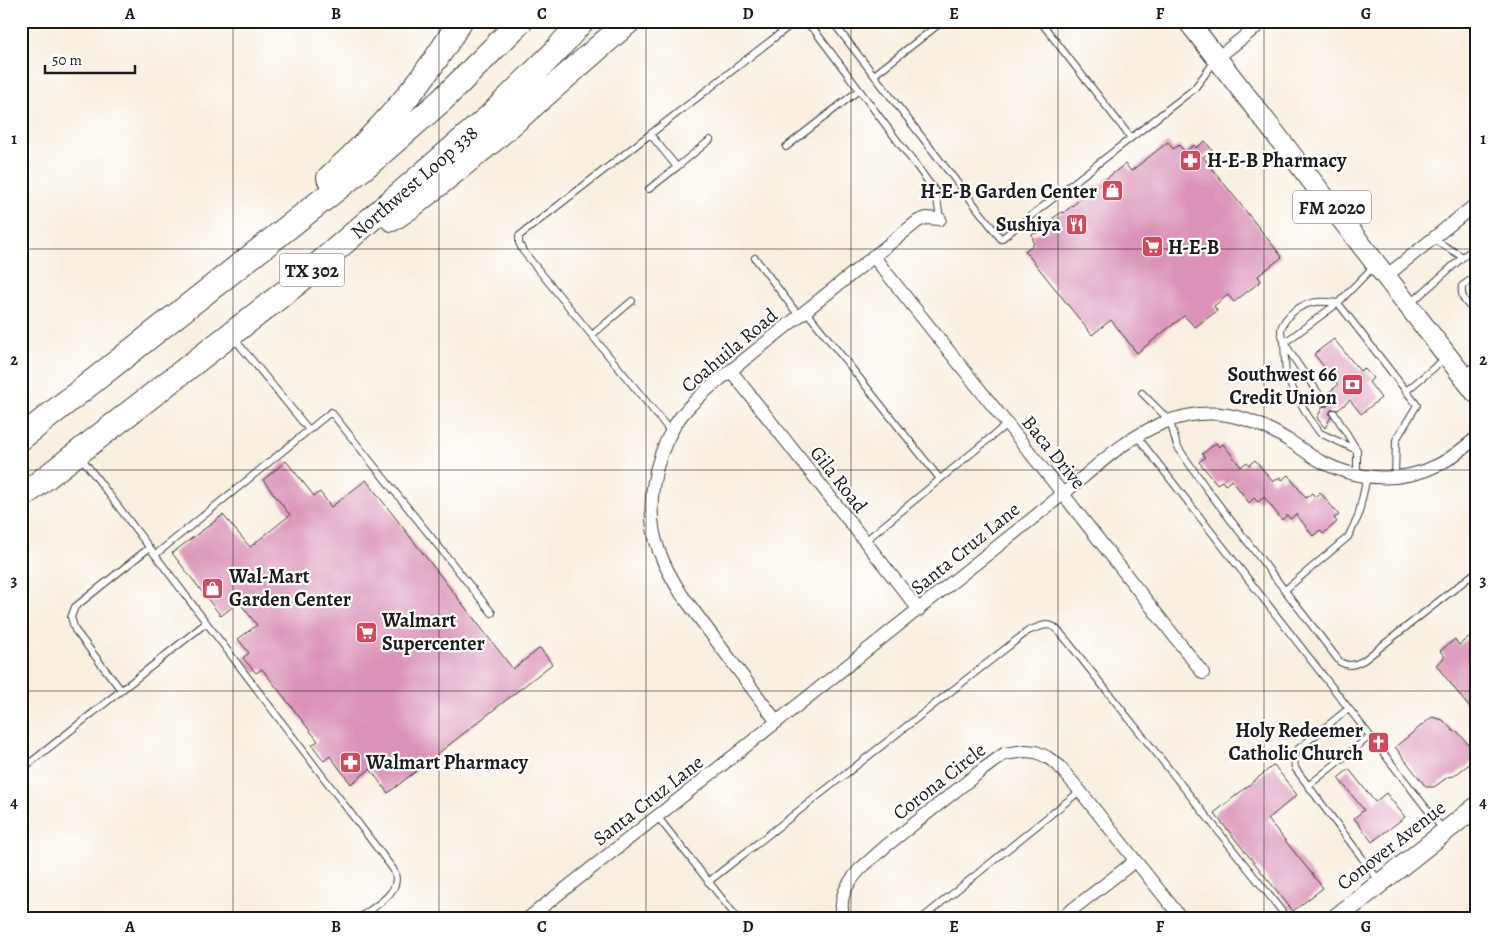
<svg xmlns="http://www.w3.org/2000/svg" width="1497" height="940" viewBox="0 0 1497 940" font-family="Alegreya,serif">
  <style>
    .building { fill: #da93b7 }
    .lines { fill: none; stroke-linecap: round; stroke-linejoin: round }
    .lane-casing { stroke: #3d3c39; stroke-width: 8 }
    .street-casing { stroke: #3d3c39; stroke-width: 14 }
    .secondary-casing { stroke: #3d3c39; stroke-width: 21 }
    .primary-casing { stroke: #3d3c39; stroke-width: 22 }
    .highway-casing { stroke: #3d3c39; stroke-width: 26 }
    .lane { stroke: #fff; stroke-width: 6 }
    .street { stroke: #fff; stroke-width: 12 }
    .secondary { stroke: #fff; stroke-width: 19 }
    .primary { stroke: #fff; stroke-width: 20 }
    .highway { stroke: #fff; stroke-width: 24 }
    .grid { fill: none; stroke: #1c1c1c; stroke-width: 1; stroke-opacity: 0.55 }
    .labels { text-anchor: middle; stroke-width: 4.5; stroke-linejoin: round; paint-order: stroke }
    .shield { fill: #fff; stroke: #606060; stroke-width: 1 }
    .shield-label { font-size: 19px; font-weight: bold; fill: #1c1c1c }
    .poi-label { font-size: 20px; font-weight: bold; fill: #1c1c1c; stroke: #fff; text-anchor: start }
    .street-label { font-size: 20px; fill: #1c1c1c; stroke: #fff }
    .neatline { fill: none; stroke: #1c1c1c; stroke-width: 2 }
    .grid-label { font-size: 16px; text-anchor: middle; font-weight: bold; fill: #1c1c1c }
  </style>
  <rect width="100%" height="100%" fill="#fff"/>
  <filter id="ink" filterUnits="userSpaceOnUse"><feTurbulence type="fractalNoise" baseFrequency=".02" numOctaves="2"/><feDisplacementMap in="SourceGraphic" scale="10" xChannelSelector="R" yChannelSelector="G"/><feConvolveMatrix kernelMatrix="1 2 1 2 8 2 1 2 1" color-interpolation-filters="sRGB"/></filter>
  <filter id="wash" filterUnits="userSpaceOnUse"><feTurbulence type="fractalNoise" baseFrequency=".0096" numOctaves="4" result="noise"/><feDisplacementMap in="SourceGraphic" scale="20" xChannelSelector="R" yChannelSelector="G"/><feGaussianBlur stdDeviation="1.12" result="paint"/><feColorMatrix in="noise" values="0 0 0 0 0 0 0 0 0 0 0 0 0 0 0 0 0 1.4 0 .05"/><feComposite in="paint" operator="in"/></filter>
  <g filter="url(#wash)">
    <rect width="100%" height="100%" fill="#f9efe0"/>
    <g id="blocks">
      <path class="building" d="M1205,141L1212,150L1203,157L1282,257L1258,276L1261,281L1234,302L1228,295L1214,306L1217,311L1195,327L1184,316L1137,353L1111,320L1092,335L1025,251L1034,244L1032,234L1049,231L1046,226L1054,220L1053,218L1062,212L1063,213L1125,164L1131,171L1168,142L1173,149L1179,145L1185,152L1194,145L1196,148Z
        M1334,339L1360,371L1364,368L1373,378L1369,382L1381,398L1361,414L1350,400L1338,410L1332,409L1329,413L1331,417L1325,428L1317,418L1323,406L1326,407L1329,404L1330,401L1327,397L1329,392L1338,385L1314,354Z
        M1216,443L1219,447L1223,444L1241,467L1247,462L1249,465L1255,460L1273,482L1280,477L1282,480L1288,475L1306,498L1312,493L1315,497L1320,492L1339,515L1334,518L1337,522L1323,534L1320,530L1313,536L1296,514L1290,519L1287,515L1282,520L1264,497L1258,502L1254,498L1249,503L1232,480L1225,485L1222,481L1217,484L1199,462L1205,457L1202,454Z
        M286,461L314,496L320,492L331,507L366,480L513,669L540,648L552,664L388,793L370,769L351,784L330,756L324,761L312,745L318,741L262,669L256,673L243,658L249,653L238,639L257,625L239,602L221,616L172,553L223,515L250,547L290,515L263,480Z
        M1476,631V716L1436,665L1445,657L1440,651L1455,639L1459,645Z
        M1432,717L1443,720L1453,731L1458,732L1474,751L1472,762L1454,776L1448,777L1434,787H1426L1395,747Z
        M1274,765L1297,795L1268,819L1323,888L1293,911L1214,813Z
        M1349,769L1375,802L1386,793L1405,817L1372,842L1354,818L1364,810L1338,778Z"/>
    </g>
  </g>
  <g filter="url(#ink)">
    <use href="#blocks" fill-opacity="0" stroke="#3d3c39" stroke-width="1"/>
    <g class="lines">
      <defs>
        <path id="lane" d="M832,21L1001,239L1194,89L1215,61
          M1040,21L1131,138
          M874,75L943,21
          M650,134L677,167L710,140
          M786,147L859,90
          M649,189L677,167
          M1433,239L1463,257L1476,247
          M755,258L799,316
          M1476,276L1462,286C1460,298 1467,305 1476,312
          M1411,303L1463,257
          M806,311L940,479
          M592,335L632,301
          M233,337L309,430
          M1463,374L1476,365
          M1406,391L1447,357
          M1142,393L1170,421L1177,446L1206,488L1340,662C1349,667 1355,665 1364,660L1476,572
          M1325,402C1316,389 1280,344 1281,330C1282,323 1289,315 1294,311C1310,300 1320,301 1338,303L1375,265
          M1334,413L1357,450
          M671,432L523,251L519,243V236L792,24C802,20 807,23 815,31L936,192L940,219
          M1136,435L1444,831
          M80,456L393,869C406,891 373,907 358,919
          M1357,475V450L1320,433L1308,416L1286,377L1284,343L1338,303L1417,405L1396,440L1395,476
          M865,541L1007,424
          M155,555L331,412L492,613
          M1285,590L1348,537L1358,517L1367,477
          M121,690L75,630L71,617L75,607L149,548
          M1348,709L1298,749L1294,758L1295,768L1380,882
          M21,770L206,623
          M1308,786L1370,736
          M657,816L738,919
          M708,882L1028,631C1052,621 1052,623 1068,642L1288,919
          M921,919L1080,791"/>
        <path id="street" d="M1217,58L1264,21
          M873,256L1063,494L1203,673
          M1385,277L1476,204
          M731,371L919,610
          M777,722L682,595C673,581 665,567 659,551C644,510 653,461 675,425C684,410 697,399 709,388L918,221L926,218L940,219
          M527,919C675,802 823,686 970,568C1003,542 1036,516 1069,489C1098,465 1127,437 1163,423C1209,405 1247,414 1288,440C1300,447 1310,456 1322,462C1358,481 1402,483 1438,465C1452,458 1464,448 1476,438
          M844,919C837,898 847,884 860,869L886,846L982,770L1004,754L1025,751L1036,752L1047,757L1058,765L1080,791L1182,919
          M1060,919L1135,861"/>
        <path id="secondary" d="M1335,919L1476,807"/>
        <path id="primary" d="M1188,21L1476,393"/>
        <path id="highway" d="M329,178C379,133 426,80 460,21
          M392,219L414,204L492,141L629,21
          M21,438L372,161L442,100L521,21
          M21,497L297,283L489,117L554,53L582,21"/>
      </defs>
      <use href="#lane" class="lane-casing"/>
      <use href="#street" class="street-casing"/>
      <use href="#secondary" class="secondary-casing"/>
      <use href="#primary" class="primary-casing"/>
      <use href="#highway" class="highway-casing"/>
      <use href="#lane" class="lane"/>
      <use href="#street" class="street"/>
      <use href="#secondary" class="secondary"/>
      <use href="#primary" class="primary"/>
      <use href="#highway" class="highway"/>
    </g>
  </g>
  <path class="grid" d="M233,21V919M439,21V919M646,21V919M851,21V919M1058,21V919M1264,21V919M21,249H1476M21,470H1476M21,691H1476"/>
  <defs>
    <symbol id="pharmacy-square" viewBox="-11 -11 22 22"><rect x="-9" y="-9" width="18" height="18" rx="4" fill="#d1495b" stroke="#fff"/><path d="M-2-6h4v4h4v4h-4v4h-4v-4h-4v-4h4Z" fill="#fff"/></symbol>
    <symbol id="shop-square" viewBox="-11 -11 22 22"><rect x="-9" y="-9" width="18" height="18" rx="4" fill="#d1495b" stroke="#fff"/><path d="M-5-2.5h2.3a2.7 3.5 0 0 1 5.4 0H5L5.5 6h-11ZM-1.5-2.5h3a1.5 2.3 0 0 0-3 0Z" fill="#fff"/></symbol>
    <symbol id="restaurant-square" viewBox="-11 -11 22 22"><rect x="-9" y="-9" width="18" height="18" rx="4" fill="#d1495b" stroke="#fff"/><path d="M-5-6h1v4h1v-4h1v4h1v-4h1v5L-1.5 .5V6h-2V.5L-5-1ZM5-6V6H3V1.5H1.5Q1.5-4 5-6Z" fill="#fff"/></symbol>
    <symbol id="supermarket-square" viewBox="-11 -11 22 22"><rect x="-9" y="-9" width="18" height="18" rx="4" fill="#d1495b" stroke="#fff"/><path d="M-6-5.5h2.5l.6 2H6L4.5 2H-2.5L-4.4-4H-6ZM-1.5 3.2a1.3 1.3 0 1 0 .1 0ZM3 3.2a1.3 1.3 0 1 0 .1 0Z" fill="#fff"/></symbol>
    <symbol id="bank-square" viewBox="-11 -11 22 22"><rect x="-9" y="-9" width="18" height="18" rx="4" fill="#d1495b" stroke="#fff"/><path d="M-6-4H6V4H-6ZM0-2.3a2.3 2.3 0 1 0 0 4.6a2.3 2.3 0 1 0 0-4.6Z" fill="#fff"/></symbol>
    <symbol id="church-square" viewBox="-11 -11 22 22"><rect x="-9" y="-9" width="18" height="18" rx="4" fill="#d1495b" stroke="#fff"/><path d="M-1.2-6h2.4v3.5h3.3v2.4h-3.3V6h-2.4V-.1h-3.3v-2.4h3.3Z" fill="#fff"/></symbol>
  </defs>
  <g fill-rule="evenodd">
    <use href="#pharmacy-square" x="1178" y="148" width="25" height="25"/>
    <use href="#shop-square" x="1100" y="178" width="25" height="25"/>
    <use href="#restaurant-square" x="1064" y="212" width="25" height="25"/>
    <use href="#supermarket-square" x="1140" y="234" width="25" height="25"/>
    <use href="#bank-square" x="1340" y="372" width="25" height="25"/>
    <use href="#shop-square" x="200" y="576" width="25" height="25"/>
    <use href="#supermarket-square" x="354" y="620" width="25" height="25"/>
    <use href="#church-square" x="1366" y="730" width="25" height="25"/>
    <use href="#pharmacy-square" x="338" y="750" width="25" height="25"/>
  </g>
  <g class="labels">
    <g class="shield">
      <rect x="1293" y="190.5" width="78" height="33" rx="4"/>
      <rect x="279.5" y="253.5" width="65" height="33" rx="4"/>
    </g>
    <g class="shield-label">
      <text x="1332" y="214">FM 2020</text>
      <text x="312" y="277">TX 302</text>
    </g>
    <g class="poi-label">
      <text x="1207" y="167">H-E-B Pharmacy</text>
      <text x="1097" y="198" text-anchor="end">H-E-B Garden Center</text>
      <text x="1061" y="231" text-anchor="end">Sushiya</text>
      <text x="1168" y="254">H-E-B</text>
      <text x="1337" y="381" text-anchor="end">Southwest 66<tspan x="1337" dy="23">Credit Union</tspan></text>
      <text x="229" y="583">Wal-Mart<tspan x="229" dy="23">Garden Center</tspan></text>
      <text x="382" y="627">Walmart<tspan x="382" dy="23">Supercenter</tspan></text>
      <text x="1363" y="737" text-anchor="end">Holy Redeemer<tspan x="1363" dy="23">Catholic Church</tspan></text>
      <text x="366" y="769">Walmart Pharmacy</text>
    </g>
    <g class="street-label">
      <text transform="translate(414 182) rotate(-41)" y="7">Northwest Loop 338</text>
      <text transform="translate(729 350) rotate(-40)" y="7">Coahuila Road</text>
      <text transform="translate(1054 452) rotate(51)" y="7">Baca Drive</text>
      <text transform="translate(839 479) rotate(52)" y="7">Gila Road</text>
      <text transform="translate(965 548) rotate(-39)" y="7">Santa Cruz Lane</text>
      <text transform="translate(939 781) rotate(-38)" y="7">Corona Circle</text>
      <text transform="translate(648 800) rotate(-38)" y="7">Santa Cruz Lane</text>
      <text transform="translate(1391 845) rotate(-38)" y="7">Conover Avenue</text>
    </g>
  </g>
  <rect width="1497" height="940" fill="none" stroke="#fff" stroke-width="55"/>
  <path d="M45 65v8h90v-8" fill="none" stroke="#1c1c1c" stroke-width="2.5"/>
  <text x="52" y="65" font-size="15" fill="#1c1c1c" stroke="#ffffff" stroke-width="4" paint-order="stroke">50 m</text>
  <rect x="28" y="28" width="1442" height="884" class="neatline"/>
  <g class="grid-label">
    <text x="130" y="19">A</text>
    <text x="336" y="19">B</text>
    <text x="542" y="19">C</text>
    <text x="748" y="19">D</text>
    <text x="954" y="19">E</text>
    <text x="1160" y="19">F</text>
    <text x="1366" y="19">G</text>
    <text x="14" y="144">1</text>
    <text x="1483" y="144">1</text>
    <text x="14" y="365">2</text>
    <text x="1483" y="365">2</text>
    <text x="14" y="586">3</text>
    <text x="1483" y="586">3</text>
    <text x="14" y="808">4</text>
    <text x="1483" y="808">4</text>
    <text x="130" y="932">A</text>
    <text x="336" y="932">B</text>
    <text x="542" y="932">C</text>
    <text x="748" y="932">D</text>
    <text x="954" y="932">E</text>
    <text x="1160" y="932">F</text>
    <text x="1366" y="932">G</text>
  </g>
</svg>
